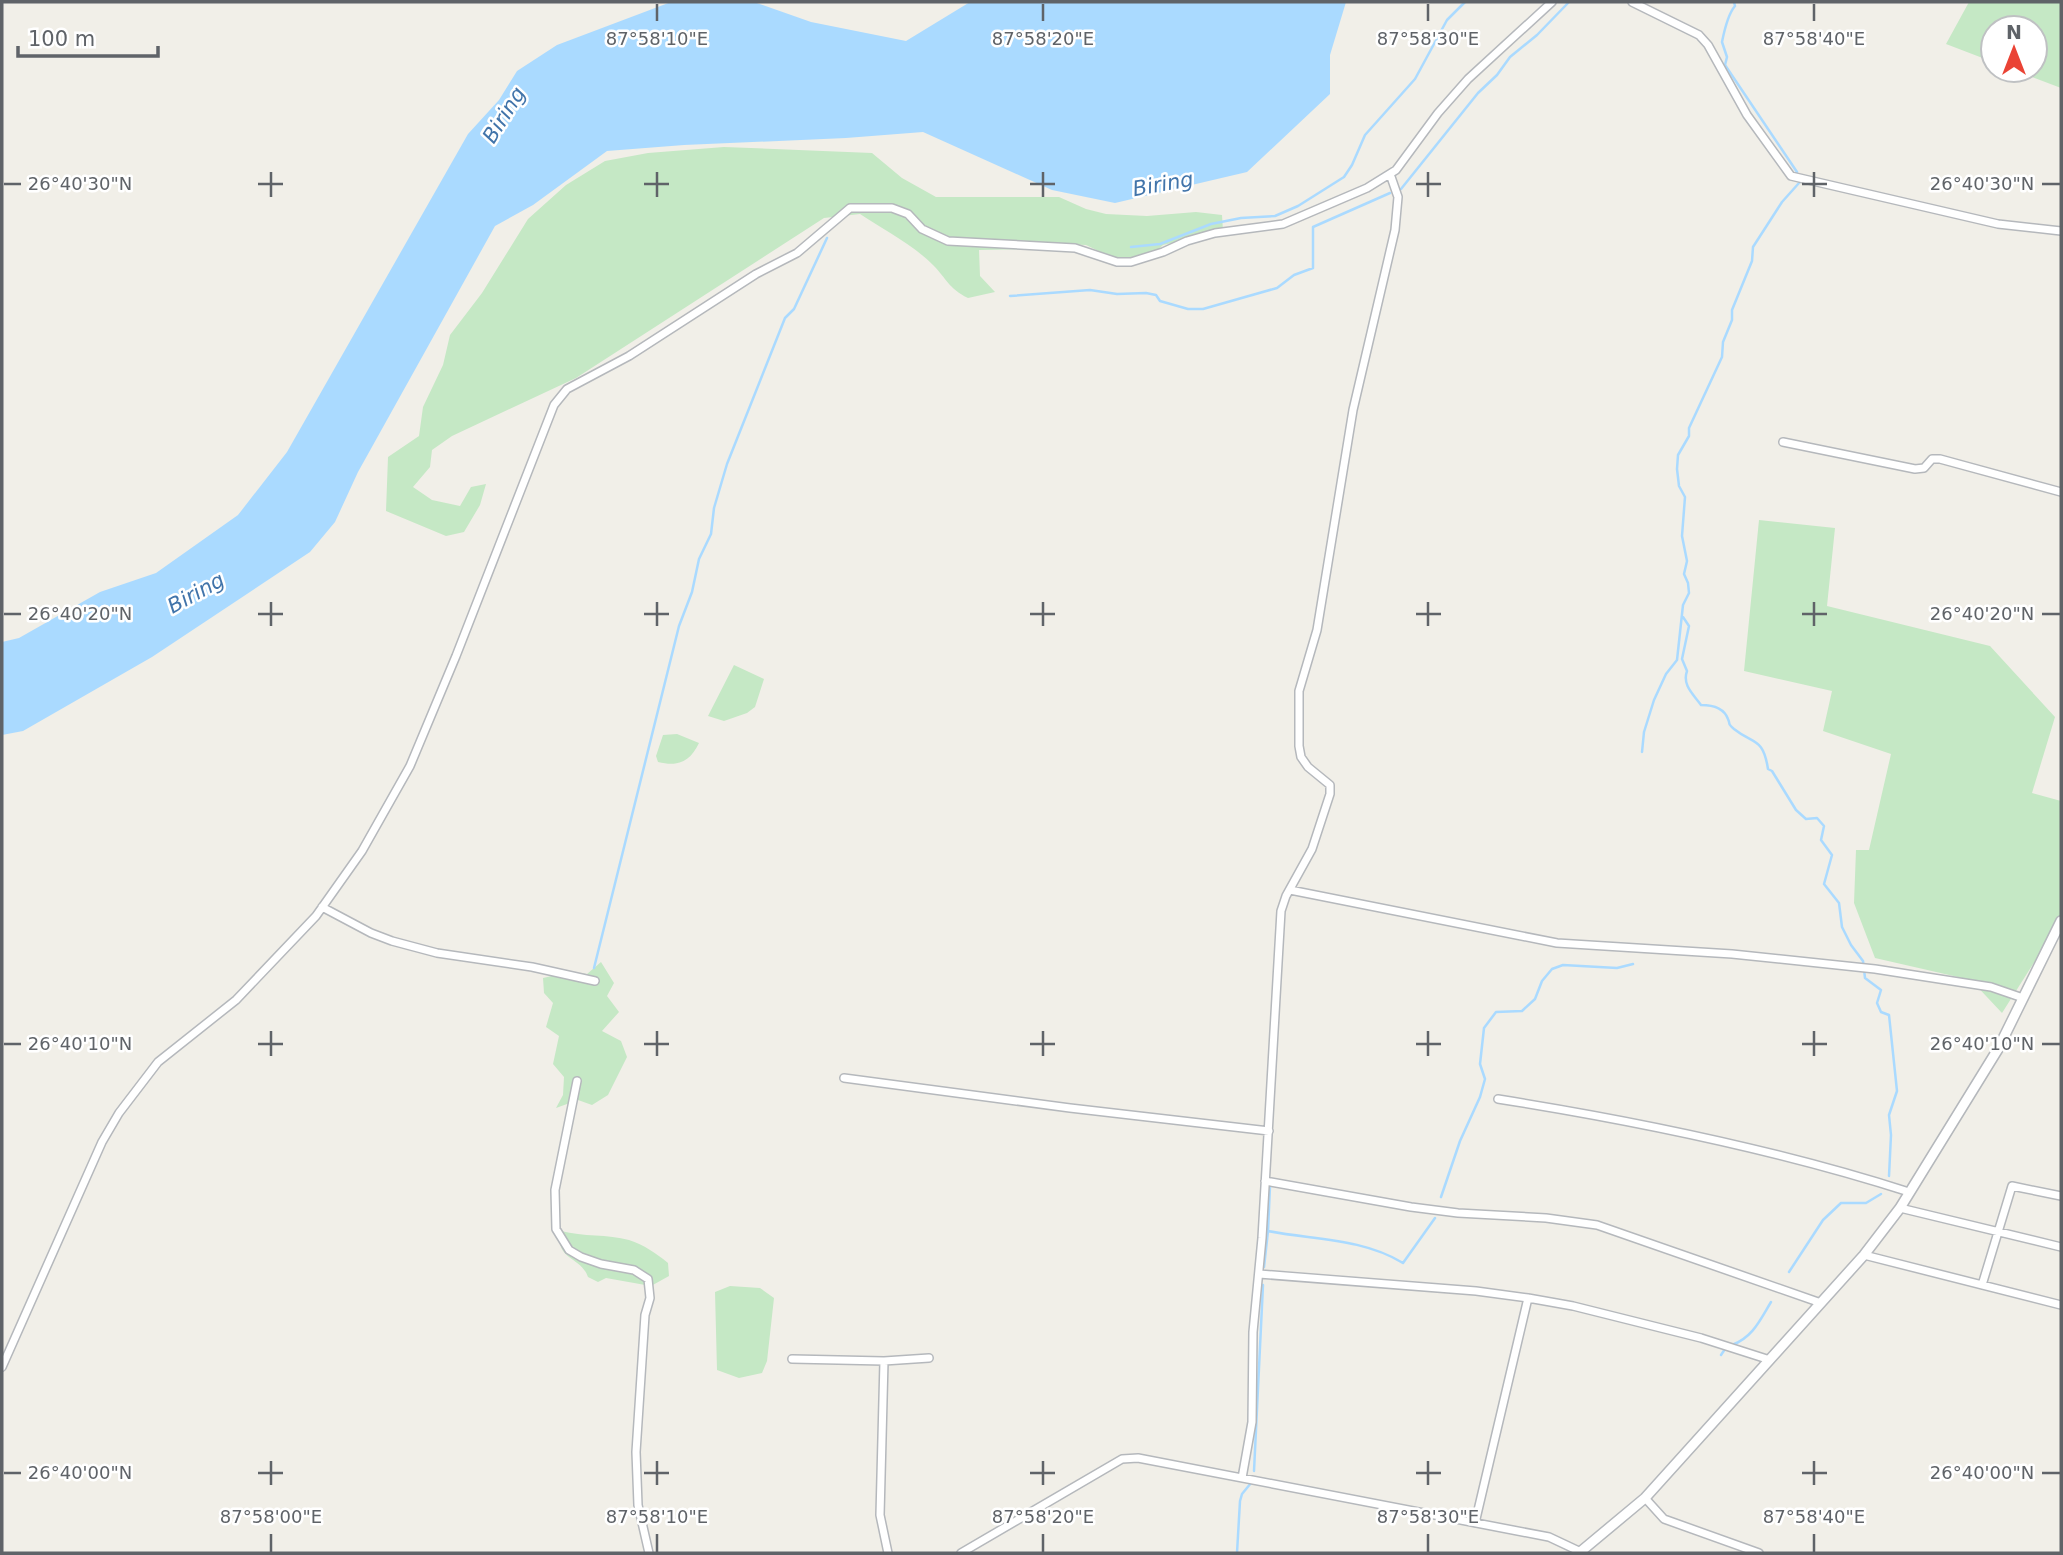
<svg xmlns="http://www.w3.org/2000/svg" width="2063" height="1555" viewBox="0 0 2063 1555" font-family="'DejaVu Sans',sans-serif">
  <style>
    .green { fill: #c5e8c5 }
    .water { fill: #aadaff }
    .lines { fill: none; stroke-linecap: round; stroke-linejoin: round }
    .stream { stroke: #aadaff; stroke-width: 2.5 }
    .minor-casing { stroke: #b5b8bc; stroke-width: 10 }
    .tertiary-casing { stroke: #b5b8bc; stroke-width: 12 }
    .minor { stroke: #fff; stroke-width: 7 }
    .tertiary { stroke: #fff; stroke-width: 9 }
    .ticks { fill: none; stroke: #5f6368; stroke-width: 2.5 }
    .labels { text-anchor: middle; stroke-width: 5; stroke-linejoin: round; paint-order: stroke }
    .water-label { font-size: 21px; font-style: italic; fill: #4174aa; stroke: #fff }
    .ticks-label { font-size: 18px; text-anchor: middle; fill: #5f6368; stroke: #fff; stroke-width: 5; stroke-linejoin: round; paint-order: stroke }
  </style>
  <rect width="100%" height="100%" fill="#f1efe8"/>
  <path class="green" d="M1969,2H2061V88L2014,70H2035V28H1993V62L1946,44Z
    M724,147L872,153L902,178L936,197H1059L1086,209L1106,214L1147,216L1196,212L1222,215L1223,231L1163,245L1145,261L1113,258L1086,245L1063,244L1027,249L979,250L980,276L995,292L968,298C948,288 947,279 933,265C912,244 884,230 860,214L824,218L576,378L452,436L432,450L430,467L413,487L432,500L460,506L471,487L486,484L480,505L464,532L446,536L386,511L388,457L419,436L423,407L443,365L450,335L482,293L528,219L566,185L605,161L648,153Z
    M1759,520L1835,528L1827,606L1990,646L2055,717L2032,793L2061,801V920L2002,1013L1971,980L1875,958L1854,903L1856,850H1869L1891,754L1823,731L1832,691L1744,671Z
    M734,665L764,679L755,707L747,713L724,721L708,716Z
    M677,734L699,743C690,762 678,767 658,762L656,756L663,735Z
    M601,962L614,983L607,996L619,1012L602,1031L621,1041L627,1057L608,1095L592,1105L578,1100L556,1108L563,1095L564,1077L553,1064L559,1036L546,1027L553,1003L544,993L543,978L569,972L587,974Z
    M561,1231C583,1237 608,1234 629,1240C644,1245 656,1253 668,1263L669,1276L651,1286L606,1278L598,1282L588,1277C581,1256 554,1260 561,1231Z
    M730,1286L760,1288L774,1298L767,1361L762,1373L739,1378L717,1370L715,1292Z"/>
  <path class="water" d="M671,2H754L811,22L906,41L970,2H1346L1330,55V94L1247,172L1115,203L1052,190L923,132L846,138L684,145L607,151L533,205L495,226L358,472L335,522L310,552L152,657L23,731L2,735V642L19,638L100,592L156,573L238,515L287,452L468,134L499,100L517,71L557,45Z"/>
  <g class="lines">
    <path class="stream" d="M1734,2L1735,6C1728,14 1724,32 1722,42L1727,57L1725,65L1797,172
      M1401,189L1478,93L1497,75L1510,57L1537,35L1569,2
      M1131,247L1160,244L1211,224L1241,218L1275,216L1298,206L1344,177L1352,165L1365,135L1415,79L1447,20L1465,2
      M1010,296L1090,290L1117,294L1146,293L1156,295L1160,301L1188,309H1203L1277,288L1294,275L1313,268V227L1390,193
      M1683,617L1689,626L1682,659L1687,671C1682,685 1693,694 1701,705C1712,705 1724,708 1728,719C1731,726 1727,723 1734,729C1754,745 1763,737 1768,769L1772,771L1796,810L1806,819L1817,818L1824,826L1821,840L1832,855L1824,884L1839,903L1842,927L1851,945L1863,961L1865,978L1881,990L1877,1003L1881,1012L1889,1015L1897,1091L1889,1115L1891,1135L1889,1176
      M1642,752L1644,732L1654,700L1666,674L1677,660L1683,605L1689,593L1688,583L1684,574L1687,561L1682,536L1685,497L1679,486L1677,469L1678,455L1689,436V428L1722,357L1723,342L1732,320V310L1752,261L1753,247L1782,202L1799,183
      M594,968L679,626L692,592L699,559L711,534L714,508L727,464L785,318L794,309L827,238
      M1441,1197L1460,1141L1480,1097L1485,1079L1480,1064L1484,1028L1496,1012L1522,1011L1535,999L1542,981L1552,969L1563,965L1617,968L1633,964
      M1268,1231L1270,1186
      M1264,1267L1268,1231C1313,1240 1362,1238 1403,1263L1435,1218
      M1789,1272L1823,1220L1841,1203H1866L1881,1194
      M1732,1345C1753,1337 1760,1320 1771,1302
      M1721,1355L1725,1349
      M1254,1471L1263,1285
      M1237,1553L1240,1501L1242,1494L1251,1483"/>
    <defs>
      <path id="minor" d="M1632,2L1699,35L1708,45L1747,115L1791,176L1998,224L2061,231
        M1783,442L1915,469L1924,468L1932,459H1940L2061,492
        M1290,890L1557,943L1732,954L1875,969L1991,987L2023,998
        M322,907L371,933L392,941L437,953L532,967L595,981
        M844,1078L1070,1108L1269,1131
        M577,1081L555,1190L556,1229L569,1250L581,1257L601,1264L634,1270L648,1279L650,1298L645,1315L636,1452L638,1505L649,1553
        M1498,1099C1637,1121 1775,1149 1909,1192
        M1265,1181L1411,1207L1458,1213L1546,1218L1597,1225L1821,1303
        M1900,1208L2061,1247
        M1864,1255L2061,1305
        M1259,1274L1476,1291L1528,1298L1573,1306L1701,1338L1770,1360
        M1982,1285L2012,1186L2061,1196
        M792,1359L884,1361L880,1515L888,1553
        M884,1361L929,1358
        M2,1367L102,1142L119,1113L158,1062L236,1000L316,916L362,851L410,766L456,656L554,405L567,389L629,356L756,274L797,253L850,208H892L908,214L922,229L948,241L1075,248L1117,262H1131L1163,252L1187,241L1215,233L1283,224L1367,188L1396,170L1438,113L1468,79L1552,2
        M1242,1478L1252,1422L1253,1332L1262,1238L1281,911L1286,896L1312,849L1330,794V785L1308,767L1301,757L1299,746V691L1317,630L1353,410L1395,230L1398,197L1390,174
        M1645,1498L1664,1519L1759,1553
        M1475,1523L1528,1298
        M961,1553L1122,1459L1138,1458L1549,1537L1583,1553"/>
      <path id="tertiary" d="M1579,1553L1645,1498L1864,1255L1900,1208L1998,1049L2061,921"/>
    </defs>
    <use href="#minor" class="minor-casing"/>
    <use href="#tertiary" class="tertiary-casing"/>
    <use href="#minor" class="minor"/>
    <use href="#tertiary" class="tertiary"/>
  </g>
  <path class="ticks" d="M657,4V21M1043,4V21M1428,4V21M1814,4V21M271,172V197M657,172V197M1043,172V197M1428,172V197M1814,172V197M4,184H21M258,184H283M644,184H669M1030,184H1055M1416,184H1441M1802,184H1827M2042,184H2060M271,602V626M657,602V626M1043,602V626M1428,602V626M1814,602V626M4,614H21M258,614H283M644,614H669M1030,614H1055M1416,614H1441M1802,614H1827M2042,614H2060M271,1031V1056M657,1031V1056M1043,1031V1056M1428,1031V1056M1814,1031V1056M4,1044H21M258,1044H283M644,1044H669M1030,1044H1055M1416,1044H1441M1802,1044H1827M2042,1044H2060M271,1461V1485M657,1461V1485M1043,1461V1485M1428,1461V1485M1814,1461V1485M4,1473H21M258,1473H283M644,1473H669M1030,1473H1055M1416,1473H1441M1802,1473H1827M2042,1473H2060M271,1534V1552M657,1534V1552M1043,1534V1552M1428,1534V1552M1814,1534V1552"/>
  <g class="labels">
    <g class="water-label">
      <text transform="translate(504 115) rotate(-58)" y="7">Biring</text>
      <text transform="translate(1163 184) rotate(-10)" y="7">Biring</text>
      <text transform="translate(196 593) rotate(-29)" y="7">Biring</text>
    </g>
  </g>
  <g class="ticks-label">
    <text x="657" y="45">87°58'10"E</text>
    <text x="1043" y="45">87°58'20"E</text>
    <text x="1428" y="45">87°58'30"E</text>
    <text x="1814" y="45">87°58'40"E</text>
    <text x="80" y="190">26°40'30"N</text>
    <text x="1982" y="190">26°40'30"N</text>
    <text x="80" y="620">26°40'20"N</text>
    <text x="1982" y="620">26°40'20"N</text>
    <text x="80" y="1050">26°40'10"N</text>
    <text x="1982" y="1050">26°40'10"N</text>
    <text x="80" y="1479">26°40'00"N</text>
    <text x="1982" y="1479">26°40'00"N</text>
    <text x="271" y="1523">87°58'00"E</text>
    <text x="657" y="1523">87°58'10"E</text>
    <text x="1043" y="1523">87°58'20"E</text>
    <text x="1428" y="1523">87°58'30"E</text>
    <text x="1814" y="1523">87°58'40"E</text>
  </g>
  <rect width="2063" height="1555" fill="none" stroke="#5f6368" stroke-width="7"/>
  <g transform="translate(2014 49)"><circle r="33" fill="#ffffff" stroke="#bfc1c3" stroke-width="2"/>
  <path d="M0-5L12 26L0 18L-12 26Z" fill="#ea4335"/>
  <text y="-10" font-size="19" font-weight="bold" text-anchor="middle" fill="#5f6368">N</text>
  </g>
  <path d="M18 46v10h140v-10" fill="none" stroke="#5f6368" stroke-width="3.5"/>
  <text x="28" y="46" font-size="21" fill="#5f6368" stroke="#ffffff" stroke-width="5" paint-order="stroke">100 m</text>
</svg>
